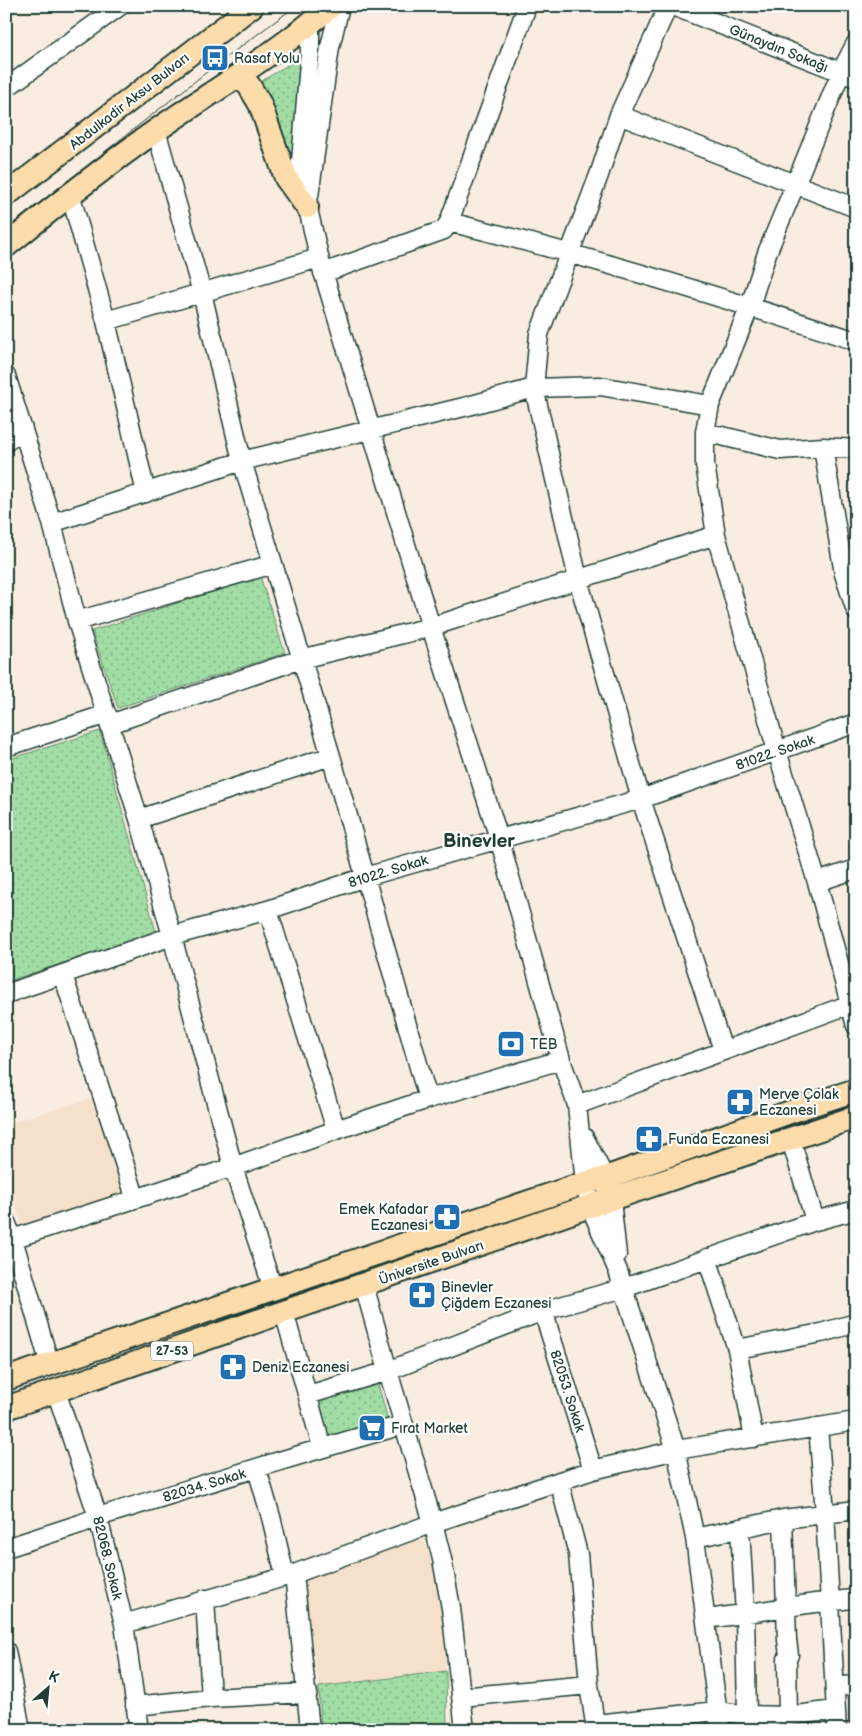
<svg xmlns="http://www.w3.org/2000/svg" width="862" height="1736" viewBox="0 0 862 1736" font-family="'Balsamiq Sans',sans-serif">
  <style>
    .built { fill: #f5e0cc }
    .green { fill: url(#green-dots); stroke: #608d6c }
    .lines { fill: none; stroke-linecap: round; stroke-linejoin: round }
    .minor-casing { stroke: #1f3d34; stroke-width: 21 }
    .major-casing { stroke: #1f3d34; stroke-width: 26 }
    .minor { stroke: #fff; stroke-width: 18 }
    .major { stroke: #fddcac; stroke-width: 22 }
    .tram { stroke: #1f3d34; stroke-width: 1 }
    .labels { text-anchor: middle; stroke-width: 4.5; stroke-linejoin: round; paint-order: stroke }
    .shield { fill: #fff; stroke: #627771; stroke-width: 1 }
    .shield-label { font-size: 12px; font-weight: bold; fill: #1f3d34 }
    .street-label { font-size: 14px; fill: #1f3d34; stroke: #fff }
    .poi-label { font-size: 14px; fill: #1f3d34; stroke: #fff; text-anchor: start }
    .district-label { font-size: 19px; font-weight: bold; fill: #1f3d34; stroke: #fff }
  </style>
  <defs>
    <pattern id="green-dots" width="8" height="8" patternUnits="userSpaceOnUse" patternTransform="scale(1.25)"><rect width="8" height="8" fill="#a1dda4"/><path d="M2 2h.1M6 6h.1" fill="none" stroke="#83b486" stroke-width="1.8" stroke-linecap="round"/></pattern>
  </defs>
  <rect width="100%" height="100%" fill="#f9ede1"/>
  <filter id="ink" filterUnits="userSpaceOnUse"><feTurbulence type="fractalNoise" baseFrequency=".02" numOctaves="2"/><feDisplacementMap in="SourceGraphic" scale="10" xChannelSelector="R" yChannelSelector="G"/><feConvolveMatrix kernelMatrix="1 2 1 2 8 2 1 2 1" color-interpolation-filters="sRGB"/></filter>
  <g filter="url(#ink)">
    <path class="built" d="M93,1098L124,1198L23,1228L6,1172V1124Z
      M422,1535L439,1584L446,1671L319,1687L302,1577Z"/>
    <path class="green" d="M299,58L301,59L293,180L257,84Z
      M260,576L285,653L118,708L92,631Z
      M100,731L156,932L6,982V760Z
      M376,1377L388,1420L329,1436L317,1393Z
      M446,1671L447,1730H321L319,1687Z"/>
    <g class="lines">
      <defs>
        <path id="minor" d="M527,6L449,222C586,255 722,297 856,341
          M668,6L619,115L599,175L539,334L534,388L578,579L641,799L723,1050
          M673,6L856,78
          M310,24V50L300,174L321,265L431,627L499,838L561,1060L577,1105L585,1183L590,1206L618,1271L676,1450L695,1538L720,1730
          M856,43L841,72L795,185L767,253L750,306L710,405L705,432V464L716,535L777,751L817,882L856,1026
          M6,88L120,6
          M619,115L856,208
          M156,130L202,293L242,461L331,756L428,1099
          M70,193L106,321L146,493
          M309,196L330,47L340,6
          M323,273L444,230L449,222
          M106,321L319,258
          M6,376L52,523L77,621L139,819L172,936L233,1167L273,1289
          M705,432L780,450L823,447L856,449
          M6,442L23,429
          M823,447L844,574L856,611
          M52,523L242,461L468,406L534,388L600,386L710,405
          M77,621L273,564
          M110,724L301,659L431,627L716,535
          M6,747L107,714
          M139,819L331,756
          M817,882L856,869
          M268,910L336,1130
          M63,975L132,1187L134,1198
          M6,994L172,936L268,910L365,877L641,799L856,723
          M577,1105L856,1002
          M584,1137L605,1178L611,1200L617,1255
          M815,1221L856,1210
          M6,1222L13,1239L50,1365
          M6,1241L233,1167L336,1130L428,1099L561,1060
          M707,1258L737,1349L754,1438
          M364,1285L388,1371L433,1523L442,1559L451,1608L465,1730
          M543,1311L593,1470
          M284,1312L322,1447
          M737,1349L821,1333L856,1323
          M56,1391L98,1517L124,1624L139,1730
          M308,1395L388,1371L543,1311L624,1288L815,1221L791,1140
          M818,1427L825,1513L837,1730
          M257,1469L271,1517L285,1576
          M559,1481L578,1554L589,1685L596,1730
          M783,1519L787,1640L789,1655L787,1659L788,1716
          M740,1528L745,1614L747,1715
          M695,1538L783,1519L856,1510
          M6,1548L80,1524L98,1517C200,1486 301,1453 403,1425
          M294,1574L310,1730
          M205,1599L211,1698
          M706,1619C756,1613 806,1602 856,1599
          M124,1624L294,1574L433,1523L593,1470L676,1450L856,1421
          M6,1651L21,1730
          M843,1686L856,1685
          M461,1697L589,1685
          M135,1706L211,1698L308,1693
          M596,1724L717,1711L747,1715L788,1716L835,1710"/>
        <path id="major" d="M236,77L248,84L260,104L286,178L307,207
          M6,195L252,6
          M6,246C55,206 105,166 157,130C216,89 277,53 331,6
          M6,1379L585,1183L605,1178L807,1106L856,1090
          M6,1408L590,1206L856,1117"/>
      </defs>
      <use href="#minor" class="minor-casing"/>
      <use href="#major" class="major-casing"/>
      <use href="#minor" class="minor"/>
      <use href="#major" class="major"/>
      <path class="tram" d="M6,229L217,64L296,6"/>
    </g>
  </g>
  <defs>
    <symbol id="bus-square" viewBox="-11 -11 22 22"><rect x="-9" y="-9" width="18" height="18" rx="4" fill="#1f6fb2" stroke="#fff"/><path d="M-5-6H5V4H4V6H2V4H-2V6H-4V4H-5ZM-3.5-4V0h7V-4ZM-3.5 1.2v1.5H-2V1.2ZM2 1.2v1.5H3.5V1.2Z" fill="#fff"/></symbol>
    <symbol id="bank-square" viewBox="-11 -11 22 22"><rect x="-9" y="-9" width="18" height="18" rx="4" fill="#1f6fb2" stroke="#fff"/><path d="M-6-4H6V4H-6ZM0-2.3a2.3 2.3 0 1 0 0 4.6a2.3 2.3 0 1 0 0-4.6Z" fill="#fff"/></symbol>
    <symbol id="pharmacy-square" viewBox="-11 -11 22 22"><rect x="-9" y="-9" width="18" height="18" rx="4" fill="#1f6fb2" stroke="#fff"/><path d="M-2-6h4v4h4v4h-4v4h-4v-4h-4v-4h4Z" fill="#fff"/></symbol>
    <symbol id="supermarket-square" viewBox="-11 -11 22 22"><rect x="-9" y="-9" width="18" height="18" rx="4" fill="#1f6fb2" stroke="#fff"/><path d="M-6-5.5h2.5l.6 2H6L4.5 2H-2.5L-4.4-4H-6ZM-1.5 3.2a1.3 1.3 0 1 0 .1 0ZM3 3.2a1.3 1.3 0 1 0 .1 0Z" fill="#fff"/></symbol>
  </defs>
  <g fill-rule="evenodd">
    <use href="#bus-square" x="199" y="42" width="32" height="32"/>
    <use href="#bank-square" x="495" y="1028" width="32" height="32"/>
    <use href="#pharmacy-square" x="724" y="1086" width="32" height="32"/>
    <use href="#pharmacy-square" x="633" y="1123" width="32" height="32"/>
    <use href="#pharmacy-square" x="431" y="1201" width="32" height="32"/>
    <use href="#pharmacy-square" x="406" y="1279" width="32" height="32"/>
    <use href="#pharmacy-square" x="217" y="1351" width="32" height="32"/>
    <use href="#supermarket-square" x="356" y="1412" width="32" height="32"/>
  </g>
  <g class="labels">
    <rect class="shield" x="151" y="1341.5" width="42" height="19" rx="4"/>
    <g class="shield-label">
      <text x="172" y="1355">27-53</text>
    </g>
    <g class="street-label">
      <text transform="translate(779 48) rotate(22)" y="5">Günaydın Sokağı</text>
      <text transform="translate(129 101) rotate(-38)" y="5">Abdulkadir Aksu Bulvarı</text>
      <text transform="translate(775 752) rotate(-19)" y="5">81022. Sokak</text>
      <text transform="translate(388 871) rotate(-17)" y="5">81022. Sokak</text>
      <text transform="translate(431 1262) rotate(-19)" y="5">Üniversite Bulvarı</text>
      <text transform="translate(568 1391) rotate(72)" y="5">82053. Sokak</text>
      <text transform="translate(204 1485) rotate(-17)" y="5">82034. Sokak</text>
      <text transform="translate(108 1558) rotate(76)" y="5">82068. Sokak</text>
    </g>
    <g class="poi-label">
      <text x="234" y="63">Rasaf Yolu</text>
      <text x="530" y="1049">TEB</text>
      <text x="759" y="1099">Merve Çolak<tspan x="759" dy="16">Eczanesi</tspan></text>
      <text x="668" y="1144">Funda Eczanesi</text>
      <text x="428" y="1214" text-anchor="end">Emek Kafadar<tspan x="428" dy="16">Eczanesi</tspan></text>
      <text x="441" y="1292">Binevler<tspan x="441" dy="16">Çiğdem Eczanesi</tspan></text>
      <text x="252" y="1372">Deniz Eczanesi</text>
      <text x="391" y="1433">Fırat Market</text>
    </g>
    <g class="district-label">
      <text x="479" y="847">Binevler</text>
    </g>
  </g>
  <rect width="862" height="1736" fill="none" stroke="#fff" stroke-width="25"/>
  <rect x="12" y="12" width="837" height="1711" fill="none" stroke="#1f3d34" stroke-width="2" filter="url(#ink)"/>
  <g transform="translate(48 1688) rotate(27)" stroke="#ffffff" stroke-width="4" paint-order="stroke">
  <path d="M0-4L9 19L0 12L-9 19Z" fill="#1f3d34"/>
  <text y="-8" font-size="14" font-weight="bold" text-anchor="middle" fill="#1f3d34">K</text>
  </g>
</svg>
